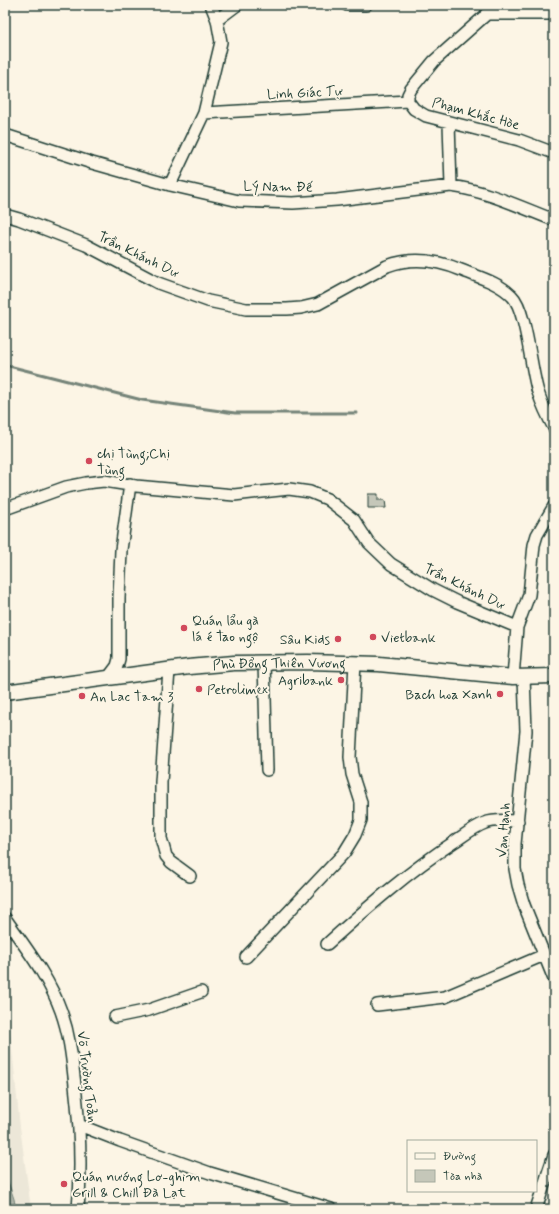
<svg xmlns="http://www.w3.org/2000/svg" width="559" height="1214" viewBox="0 0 559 1214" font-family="Mynerve,sans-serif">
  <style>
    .built { fill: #ece7d8 }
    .water { fill: #aeb3a7; stroke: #758479 }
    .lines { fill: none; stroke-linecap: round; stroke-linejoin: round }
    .stream { stroke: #758479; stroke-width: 3 }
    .building { fill: #c5c7b9; stroke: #1f3d34 }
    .minor-casing { stroke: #1f3d34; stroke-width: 14 }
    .major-casing { stroke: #1f3d34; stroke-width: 17 }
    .minor { stroke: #fcf5e5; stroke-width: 11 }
    .major { stroke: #fcf5e5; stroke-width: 14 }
    .poi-dot { fill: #d1495b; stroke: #fcf5e5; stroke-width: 1.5 }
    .labels { text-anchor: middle; stroke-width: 4; stroke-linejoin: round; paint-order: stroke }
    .street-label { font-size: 14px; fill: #1f3d34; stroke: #fcf5e5 }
    .poi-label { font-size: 14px; fill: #1f3d34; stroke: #fcf5e5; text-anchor: start }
  </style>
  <rect width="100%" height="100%" fill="#fcf5e5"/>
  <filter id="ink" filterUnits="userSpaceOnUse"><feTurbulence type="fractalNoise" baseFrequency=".025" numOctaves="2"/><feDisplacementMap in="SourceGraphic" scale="8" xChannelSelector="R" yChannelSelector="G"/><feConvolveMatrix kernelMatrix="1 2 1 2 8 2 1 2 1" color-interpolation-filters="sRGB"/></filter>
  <g filter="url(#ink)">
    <path class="built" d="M5,1018L11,1039L20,1127L31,1209H5Z"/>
    <path class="water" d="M5,1173L14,1199L16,1209H5Z"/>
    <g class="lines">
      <path class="stream" d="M5,365L142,400L235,413H357"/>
    </g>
    <path class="building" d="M368,494H378V500H385L386,508H368Z"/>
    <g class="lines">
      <defs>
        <path id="minor" d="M347,5H366
          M497,5L434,61L411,89L408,95V101L414,109L426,116L519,140L554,153
          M486,14H554
          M217,20L237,5
          M204,113L408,101
          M449,123L451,186
          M5,135L92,163L170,185L239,201L293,203L337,200L451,186C487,191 520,207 554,220
          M170,185L204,113L221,42L217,20L211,5
          M5,215L19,219L86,245L158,283L208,301L246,309H287L301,308L318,304L387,266C411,257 437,260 461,270C478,277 498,282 512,296C526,309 531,370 538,392C542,404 548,417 554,428
          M5,509L66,487L86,483L104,481L136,486L234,495L289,489L310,492L327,499L354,520L369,543L391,564L433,590L457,602L517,627
          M264,662L267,770
          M169,670L161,782V838L166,856L171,862L190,876
          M513,677L517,627L529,595L534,545L537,535L554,506
          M524,677L526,731L515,844V869L518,885L524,905L554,979
          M108,678L117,666L119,659V598L121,550L130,484
          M5,918C25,947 49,977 61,1011C70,1036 72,1059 75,1085C80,1127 82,1167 78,1209
          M327,944C367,908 408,872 454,842C463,836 474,827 485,823C495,819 508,821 518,821
          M246,957L344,853L355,835L361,820V802L352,774L350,757L355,663
          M377,1005L445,997L544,955
          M115,1017L149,1010L201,992
          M79,1125L120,1141L210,1173L331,1209
          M536,1209L554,1155"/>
        <g id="major">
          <path id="s1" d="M5,692L189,667L234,663L308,662L379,664L513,677L554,676"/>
        </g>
      </defs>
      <use href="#minor" class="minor-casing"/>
      <use href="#major" class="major-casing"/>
      <use href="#minor" class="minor"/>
      <use href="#major" class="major"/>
    </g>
  </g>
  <g class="poi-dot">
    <circle cx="89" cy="461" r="4"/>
    <circle cx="184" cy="628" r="4"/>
    <circle cx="373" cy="637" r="4"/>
    <circle cx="338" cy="639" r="4"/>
    <circle cx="341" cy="680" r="4"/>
    <circle cx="199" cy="689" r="4"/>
    <circle cx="500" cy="694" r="4"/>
    <circle cx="82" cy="696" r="4"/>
    <circle cx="64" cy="1184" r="4"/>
  </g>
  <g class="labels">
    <g class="street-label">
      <text transform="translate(305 92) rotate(-3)" y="5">Linh Giác Tự</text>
      <text transform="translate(476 113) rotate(15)" y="5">Phạm Khắc Hòe</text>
      <text transform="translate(278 186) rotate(1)" y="5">Lý Nam Đế</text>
      <text transform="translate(139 254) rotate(26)" y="5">Trần Khánh Dư</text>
      <text transform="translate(465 586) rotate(26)" y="5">Trần Khánh Dư</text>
      <text dy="5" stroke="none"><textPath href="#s1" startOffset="276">Phù Đổng Thiên Vương</textPath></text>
      <text transform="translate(503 830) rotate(-86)" y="5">Vạn Hạnh</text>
      <text transform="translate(88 1077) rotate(83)" y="5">Võ Trường Toản</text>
    </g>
    <g class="poi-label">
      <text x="97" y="458">chị Tùng;Chị<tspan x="97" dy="16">Tùng</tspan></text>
      <text x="192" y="625">Quán lẩu gà<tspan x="192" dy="16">lá é Tao ngộ</tspan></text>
      <text x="381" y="642">Vietbank</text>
      <text x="330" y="644" text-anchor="end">Sâu Kids</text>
      <text x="333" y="685" text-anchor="end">Agribank</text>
      <text x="207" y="694">Petrolimex</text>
      <text x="492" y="699" text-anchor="end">Bach hoa Xanh</text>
      <text x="90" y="701">An Lac Tam 3</text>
      <text x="72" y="1181">Quán nướng Lơ-ghim<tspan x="72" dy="16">Grill &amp; Chill Đà Lạt</tspan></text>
    </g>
  </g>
  <rect width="559" height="1214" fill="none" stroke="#fcf5e5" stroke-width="20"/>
  <rect x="10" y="10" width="539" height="1194" fill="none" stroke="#1f3d34" stroke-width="1.5" filter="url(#ink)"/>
  <rect x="407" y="1140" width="130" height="52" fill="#fcf5e5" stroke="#a4ab9e"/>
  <rect x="415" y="1153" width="20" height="6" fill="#fcf5e5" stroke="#a4ab9e"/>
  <text x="443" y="1160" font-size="12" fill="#1f3d34">Đường</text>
  <rect x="415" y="1170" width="20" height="12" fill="#c5c7b9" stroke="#a4ab9e"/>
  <text x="443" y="1180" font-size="12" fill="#1f3d34">Tòa nhà</text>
</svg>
